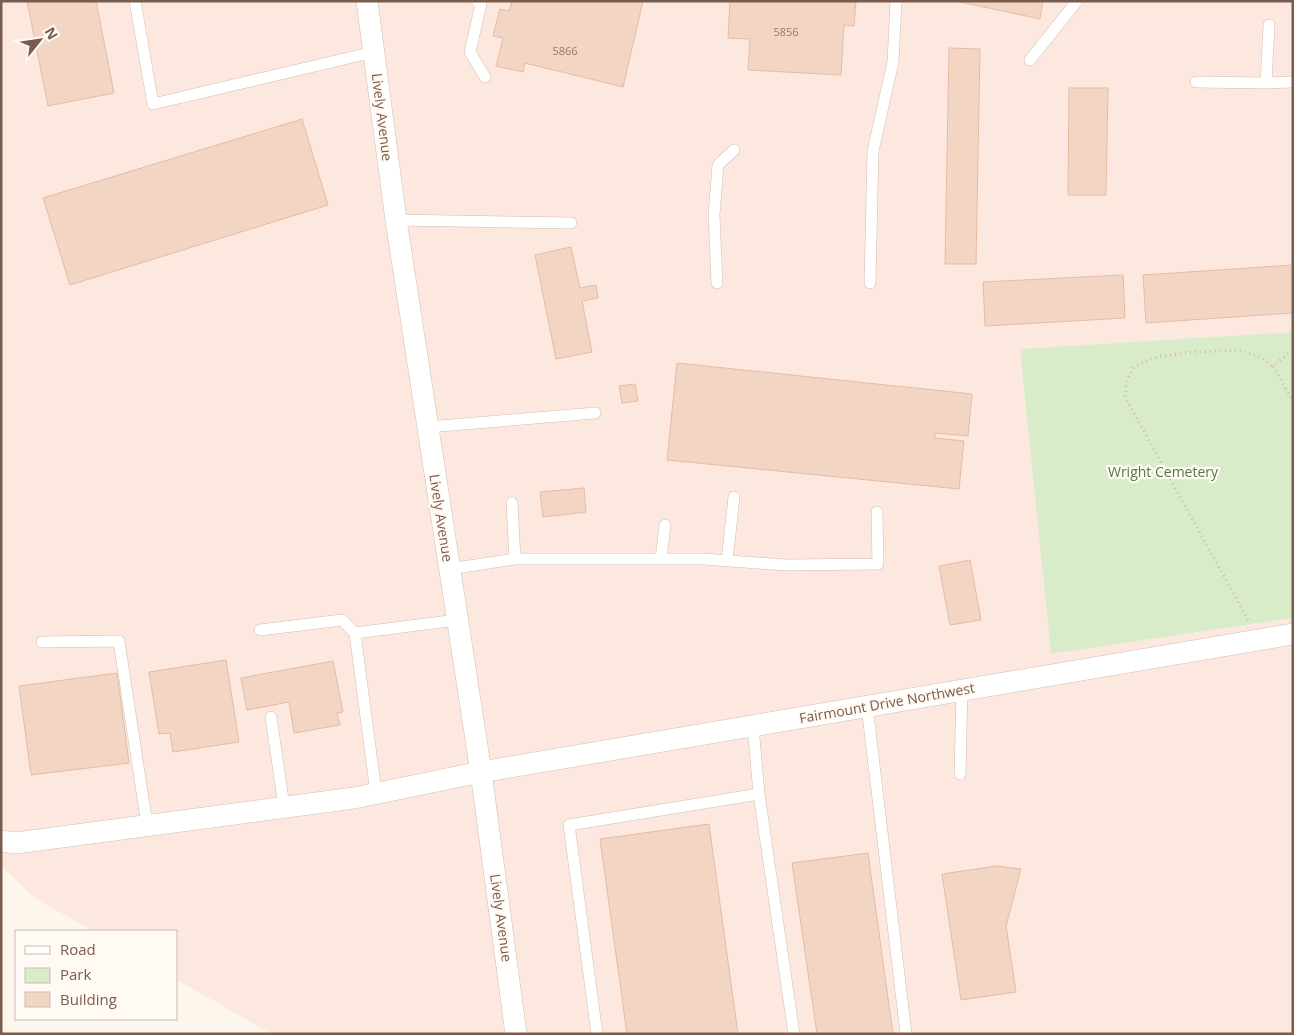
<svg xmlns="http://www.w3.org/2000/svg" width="1294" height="1035" viewBox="0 0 1294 1035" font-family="'Open Sans',sans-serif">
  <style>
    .commercial { fill: #fde8e0 }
    .green { fill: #d8ecc9 }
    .building { fill: #f3d5c3; stroke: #e6bba3 }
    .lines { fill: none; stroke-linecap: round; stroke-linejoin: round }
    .service-casing { stroke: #d1beb0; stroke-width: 12 }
    .minor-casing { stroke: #d1beb0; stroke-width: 22 }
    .path { stroke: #d9b8a5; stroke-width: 3; stroke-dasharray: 1 4; stroke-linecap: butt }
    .service { stroke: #fff; stroke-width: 11 }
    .minor { stroke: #fff; stroke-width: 21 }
    .labels { text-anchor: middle; stroke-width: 4.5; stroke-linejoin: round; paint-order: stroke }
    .number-label { font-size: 11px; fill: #987a6a }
    .street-label { font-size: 14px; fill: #7a5c4d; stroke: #fffaf3 }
    .park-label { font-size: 14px; fill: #537a41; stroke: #fffaf3 }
  </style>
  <rect width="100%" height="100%" fill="#fdf6ec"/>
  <path class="commercial" d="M1,1H1293V332L1020,349L1051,654L1293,618V1034H272L176,979V931H93L36,899L1,866Z"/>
  <path class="green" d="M1293,332V618L1051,654L1020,349Z"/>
  <path class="building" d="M27,1H96L114,93L48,106Z
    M512,1H643L623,87L525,63L523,72L496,66L503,38L493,36L500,9L509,11Z
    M730,1H856L854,26L844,25L841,75L748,70L750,39L728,38Z
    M956,1H1043L1040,19Z
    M949,48L980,49L976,264H945Z
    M1069,88H1108L1106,195H1068Z
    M302,119L328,205L70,285L43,198Z
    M571,247L580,288L596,285L598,298L582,301L592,352L556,359L535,255Z
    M1293,265V313L1146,323L1143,275Z
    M1123,275L1125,318L985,326L983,282Z
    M677,363L972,394L968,436L935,433V438L964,441L959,489L667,460Z
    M635,384L638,401L622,403L619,386Z
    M584,488L586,512L543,517L540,492Z
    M970,560L981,620L950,625L939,566Z
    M226,660L239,742L173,752L170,733L159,734L149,672Z
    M333,661L343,712L337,713L340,725L294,733L289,702L247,710L241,678Z
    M117,673L129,763L31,775L19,686Z
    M709,824L738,1034H627L600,839Z
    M868,853L893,1034H817L792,863Z
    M997,866L1021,869L1006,926L1016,992L961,1000L942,874Z"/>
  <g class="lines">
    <defs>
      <path id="service" d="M135,1L153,104L374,52
        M477,1L481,4L470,52L485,77
        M1030,60L1077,1
        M1196,82L1266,83L1269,25
        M1266,83L1293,82
        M396,220L571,223
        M717,283L714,215L718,165L734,150
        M870,283L873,151L893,62L896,1
        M428,427L595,413
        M512,503L515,559
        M661,559L665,525
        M727,561L734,497
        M449,569L515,559H703L786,565L878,564L877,512
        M260,630L342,620L355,633
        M42,642L119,641L147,825
        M867,706L906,1034
        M271,717L284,806
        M753,726L759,794L794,1034
        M960,774L962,690
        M376,793L355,633L457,620
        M597,1034L569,825L759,794"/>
      <path id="minor" d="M367,1L396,220L481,772L516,1034
        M1,841L16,843L354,798L481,772L1293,634"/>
    </defs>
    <use href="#service" class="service-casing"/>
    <use href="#minor" class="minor-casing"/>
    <path class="path" d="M1293,353H1289L1273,366L1293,401
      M1248,620L1125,397L1127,380L1134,367L1152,358L1190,352L1241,350L1262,358L1273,366"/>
    <use href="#service" class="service"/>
    <use href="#minor" class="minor"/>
  </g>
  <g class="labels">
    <g class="number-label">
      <text x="786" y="36">5856</text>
      <text x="565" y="55">5866</text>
    </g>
    <g class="street-label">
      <text transform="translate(382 117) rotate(83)" y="5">Lively Avenue</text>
      <text transform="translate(441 518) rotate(81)" y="5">Lively Avenue</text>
      <text transform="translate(887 703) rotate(-10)" y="5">Fairmount Drive Northwest</text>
      <text transform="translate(501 918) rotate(82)" y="5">Lively Avenue</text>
    </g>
    <g class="park-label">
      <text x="1163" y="477">Wright Cemetery</text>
    </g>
  </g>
  <rect width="1294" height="1035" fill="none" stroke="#7a5c4d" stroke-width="5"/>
  <rect x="15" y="930" width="162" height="90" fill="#fffaf3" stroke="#cabbb1"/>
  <rect x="25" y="946" width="25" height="8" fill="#ffffff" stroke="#cabbb1"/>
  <text x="60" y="955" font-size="15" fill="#7a5c4d">Road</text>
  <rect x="25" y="968" width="25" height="15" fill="#d8ecc9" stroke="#cabbb1"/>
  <text x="60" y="980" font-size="15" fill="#7a5c4d">Park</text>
  <rect x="25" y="992" width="25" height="15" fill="#f3d5c3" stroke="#cabbb1"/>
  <text x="60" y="1005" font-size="15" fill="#7a5c4d">Building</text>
  <g transform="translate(40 40) rotate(60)" stroke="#fffaf3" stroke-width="4" paint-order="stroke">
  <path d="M0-4L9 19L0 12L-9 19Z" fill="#7a5c4d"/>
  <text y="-8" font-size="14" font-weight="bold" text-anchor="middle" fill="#7a5c4d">N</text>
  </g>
</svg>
